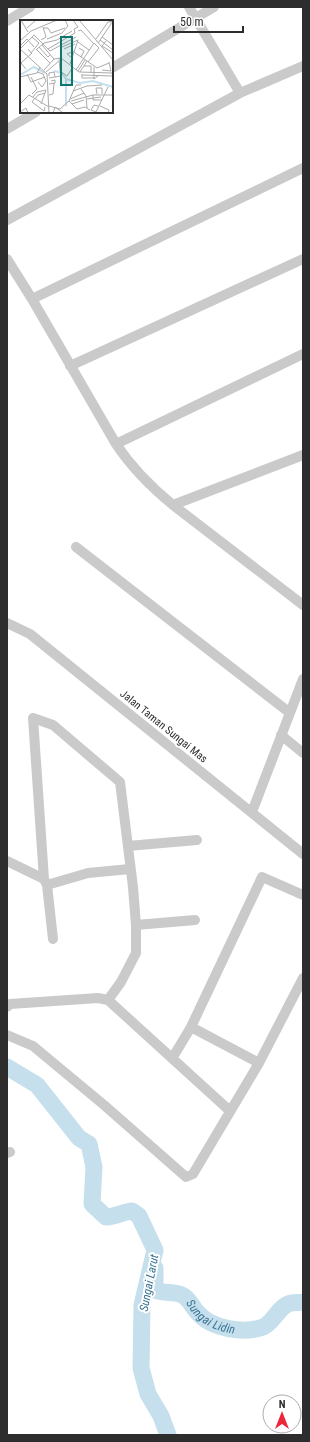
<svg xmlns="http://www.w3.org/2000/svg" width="310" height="1442" viewBox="0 0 310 1442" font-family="'Roboto Condensed',sans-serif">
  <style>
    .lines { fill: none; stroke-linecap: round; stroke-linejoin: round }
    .river { stroke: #c5dfed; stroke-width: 17 }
    .street { stroke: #cacaca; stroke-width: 10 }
    .labels { text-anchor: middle; stroke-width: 4; stroke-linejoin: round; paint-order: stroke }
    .street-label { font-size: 11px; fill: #2d2d2d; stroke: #fff }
    .water-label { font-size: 12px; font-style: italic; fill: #387393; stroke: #fff }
    .inset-river { fill: none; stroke: #c5dfed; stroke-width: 2 }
    .inset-road { fill: none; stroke: #ababab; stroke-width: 1 }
    .view { fill: #0f766e; fill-opacity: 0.15; stroke: #0f766e; stroke-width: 2 }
    .inset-edge { fill: none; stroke: #2d2d2d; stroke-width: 2 }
  </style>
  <rect width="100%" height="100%" fill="#fff"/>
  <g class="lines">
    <g class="river">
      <path d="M7,1067L37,1085L79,1138L89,1144L94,1167L92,1204L106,1217C117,1217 121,1212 132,1211L139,1216L155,1250L142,1305L141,1368L148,1394L161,1416L168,1435"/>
      <path id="s1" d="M155,1268V1290C164,1294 174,1291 182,1295C190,1299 192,1307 198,1313C212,1329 244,1334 263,1327C273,1323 278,1308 288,1304C292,1302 299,1303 303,1302"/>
    </g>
    <path class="street" d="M189,7L240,93
      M7,21L30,7
      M112,68L214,7
      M7,129L36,112
      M7,220L240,93L303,66
      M7,259L32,299L116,444C132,468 151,487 173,505
      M32,299L303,168
      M70,366L303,259
      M116,444L303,354
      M303,455L173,505L303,605
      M76,547L290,713
      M7,623L30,634L303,854
      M281,735L303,753
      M252,812L303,679
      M128,846L197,840
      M7,861L44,879L47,885L53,939
      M44,879L33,718L53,725L120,782L133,887L136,925V953L121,982L108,1000
      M47,885L88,873L130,869
      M136,925L195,920
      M7,1007L10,1004L98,998L108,1000L230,1111
      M191,1027L259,1063
      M7,1035L33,1046L104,1105L186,1177L193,1174L259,1063L303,978
      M173,1057L191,1027L262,877L303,895
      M7,1153L10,1152"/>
  </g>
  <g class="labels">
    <g class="street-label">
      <text transform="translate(164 726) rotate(39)" y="4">Jalan Taman Sungai Mas</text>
    </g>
    <g class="water-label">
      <text transform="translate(149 1283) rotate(-79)" y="4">Sungai Larut</text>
      <text dy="4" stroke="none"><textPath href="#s1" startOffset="87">Sungai Lidin</textPath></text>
    </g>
  </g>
  <g transform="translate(20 20)">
    <rect width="93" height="93" fill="#fff"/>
    <path class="inset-river" d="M34,51L42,53L46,59V86M0,55L14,47L25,53M46,59L60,63L73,61L93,67"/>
    <path class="inset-road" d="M1,0L8,12M59,0L93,40M7,8L16,0M24,8H28L31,13L45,8M58,11L61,10L73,23M14,15L0,29L27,54L29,93M14,15L30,31L56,17M82,17L93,25M27,19L42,13L48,6L45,0M76,19L88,2L93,1M21,20L26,17L23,7M80,20L93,30M0,21L11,11L37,0M86,21L82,26L93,33M58,22L69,30M78,23L91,4V0M22,25L34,39M0,26L7,19L14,27M19,27L28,37L30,35M42,27L58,20L50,44M59,28L64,31L61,37M8,29L11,33L19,23L12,17M16,29L30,43M28,29L55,13L54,9L58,7L53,0M44,29L55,24M16,30L24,23L37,20L52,11M54,32L77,48L89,43M39,38L40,51L47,56L53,47M52,38L47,34L54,31M64,46H71V53M74,47V59L78,56M6,49L1,43L12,33M24,50L34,39L41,38L59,52L92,53L93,57M56,50L74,23L79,28L68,42M82,50L91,51L89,42M58,51L65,40M17,52L23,54L26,61L22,67L18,62M26,52L39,41M60,52L67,41M7,54L11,62L25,57M62,54V58H74M62,55L93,56M29,56V53L34,52L35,57M0,57L17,53L20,47M11,57L17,69L12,74M29,58L41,56M29,64L35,63V60L31,61M61,69L66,76L67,88M53,71L67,66L82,65M77,74L76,68H82V74M29,75L33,74L34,63M13,77L17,72L26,70L21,84M14,79L12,82L24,91L25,87M15,79L18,75L25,73M50,79L64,73M67,79L81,77M82,80H73V75H93M49,81L57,89L65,87L70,90M51,81L73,75M0,84L9,75L29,87M52,84L64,80M29,86L40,89L49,81L56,65H61M78,86L74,85L71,90L76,92L88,67M80,86L89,90L88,93M0,92L6,88L8,93M33,93L35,87L42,92"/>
    <path class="view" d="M41,17H52V65H41Z"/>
    <rect width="93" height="93" class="inset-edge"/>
  </g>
  <rect width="310" height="1442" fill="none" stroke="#2d2d2d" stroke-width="16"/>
  <g transform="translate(282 1414)"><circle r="19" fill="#ffffff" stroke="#ababab"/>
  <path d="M0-3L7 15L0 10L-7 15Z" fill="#ed263c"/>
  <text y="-6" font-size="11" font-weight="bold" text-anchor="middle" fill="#2d2d2d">N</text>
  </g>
  <path d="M174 26v6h69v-6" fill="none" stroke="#2d2d2d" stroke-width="2"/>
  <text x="180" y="26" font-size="12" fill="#2d2d2d" stroke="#ffffff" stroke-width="3" paint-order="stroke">50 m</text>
</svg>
